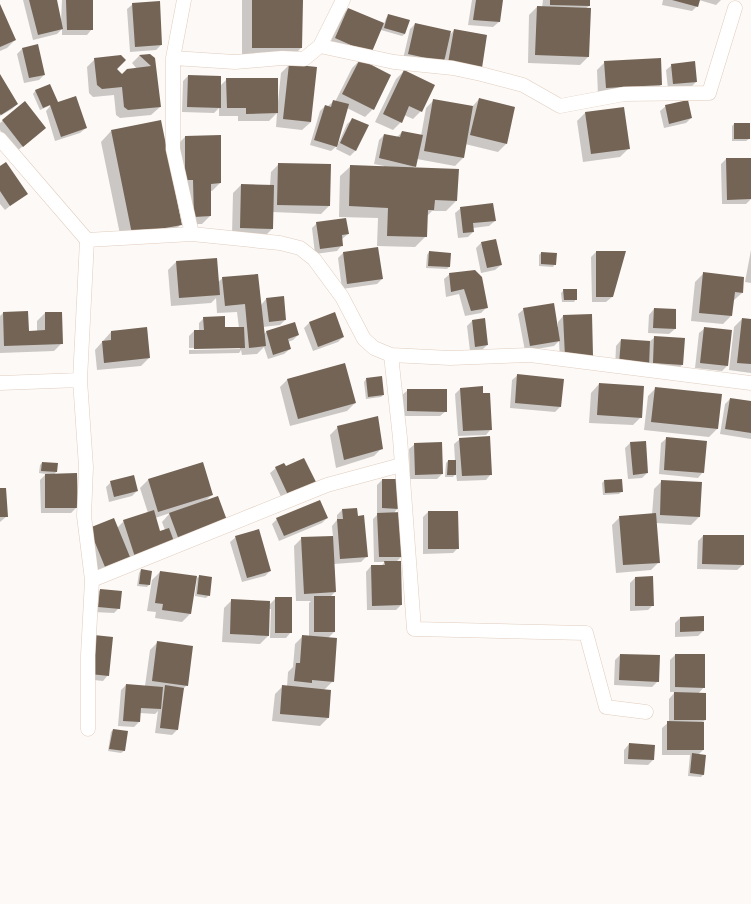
<svg xmlns="http://www.w3.org/2000/svg" width="751" height="904" viewBox="0 0 751 904" font-family="'Varela Round',sans-serif">
  <style>
    .shadow { fill: #0003; fill-rule: evenodd }
    .building { fill: #736456 }
    .lines { fill: none; stroke-linecap: round; stroke-linejoin: round }
    .street-casing { stroke: #e0cdbe; stroke-width: 15 }
    .street { stroke: #fff; stroke-width: 14 }
  </style>
  <rect width="100%" height="100%" fill="#fdf9f6"/>
  <path class="shadow" d="M23,0H56L61,22L62,0H92V29L87,35H62V29L57,34L33,40Z
    M242,0H302L301,48L291,58H242Z
    M472,0H502L499,22L493,27L468,25Z
    M543,0H589V6L585,9L588,57L580,65L528,63L529,15L537,7L542,8Z
    M663,0H721L716,5L699,0L697,6L692,11L662,5Z
    M159,2L161,45L156,50L130,52L127,9L133,4Z
    M0,7L15,40L7,48L0,51Z
    M348,9L384,24L386,18L389,15L405,34L402,36L381,30L371,53L330,43L343,14Z
    M415,24L449,36L454,30L486,35L444,68L445,57H444L443,62L403,59L410,29Z
    M22,49L44,75L39,80L24,83L17,54Z
    M150,55L160,107L151,115L120,118L116,115L114,95L93,97L89,93L87,67L95,59L115,69L122,75L137,69L132,63L139,56Z
    M360,60L373,109L365,117L347,108L337,144H338L347,124L353,119L356,150L350,156L336,149L338,145L331,151L310,145L320,111L325,106H328L334,101L335,102L352,68Z
    M605,62L661,85L653,93L598,96L597,70Z
    M289,65L311,122L302,130L276,127L277,113L269,121H238V116H219V108L214,113L182,112L183,81L188,76L220,86L227,79L278,102L281,73Z
    M672,65L696,82L691,87L668,89L666,70Z
    M404,71L421,111L413,119L404,115L401,122L393,130L375,122L396,79Z
    M0,76L17,104L12,109L0,116Z
    M50,85L57,101L86,128L80,133L55,141L46,111L51,105L40,110L33,94L35,91Z
    M479,99L506,144L498,152L465,144L463,158L455,166L417,159L415,166L413,168L456,201L446,211H432L426,217V236L415,247L377,246L378,218L339,217L340,176L351,166L384,167V166L374,164L379,140L384,135L396,138L402,132L421,136L426,108L434,100L472,107Z
    M25,103L45,128L17,151L0,130V123Z
    M666,106L691,118L686,123L664,128L660,111Z
    M585,113L628,149L620,157L583,162L577,121Z
    M734,124L749,139L746,141H732V126Z
    M111,131L181,224L170,235L122,244L101,142Z
    M185,137L220,183L212,191H210V216L202,224H186L177,145Z
    M726,159L751,199L746,204H722L721,164Z
    M279,164L329,206L321,214L272,212V229L264,237L232,235L233,193L241,185L270,186L271,172Z
    M0,167L26,193L5,210L0,204Z
    M461,208L495,221L489,226L473,228V232L468,237L458,238L455,213Z
    M317,223L348,234L342,239V245L337,251L315,254L312,228Z
    M481,243L501,265L495,270L481,273L476,248Z
    M377,248L382,279L377,284L342,289L338,258L343,253Z
    M751,250V283L745,282Z
    M429,252L449,267L447,269L426,268L427,255Z
    M596,252L612,297L606,302H592L591,257Z
    M541,253L555,264L553,267L539,266V255Z
    M176,262L218,282L223,278L261,305L266,299L285,320L280,325L263,327L264,334L266,332L294,323L298,335L293,340L288,342L290,349L284,354L268,359L264,347L257,354L242,355L241,350L239,353L189,354V350L240,349V347L189,348V336L194,331H199V323L204,318L224,328H239L237,312L217,313L216,298L211,303L171,306L168,270Z
    M450,274L487,307L481,313L465,316L459,294L446,297L444,279Z
    M703,274L742,293L733,301L731,316L723,324L691,321L695,282Z
    M564,290L576,299L574,302H562L561,293Z
    M524,309L557,327H558V322L563,316L591,315L560,362L559,341L554,346L525,351L518,314Z
    M654,309L675,329L669,334L648,333L649,315Z
    M3,313L28,332L37,331V321L45,313H61L62,343L54,351L0,353V316Z
    M742,319L751,320V373L729,370L734,327Z
    M472,321L487,345L482,350L470,351L467,326Z
    M309,323L343,337L338,342L313,351L304,328Z
    M147,328L149,358L141,366L97,370L95,350L111,332Z
    M705,328L731,331L727,366L722,371L695,368L699,333Z
    M655,337L682,365L677,370L615,369L616,346L621,340L649,342Z
    M518,375L560,407L555,412L510,408L512,380Z
    M288,379L355,403L347,411L290,426L280,387Z
    M366,379L383,395L381,397L366,399L364,382Z
    M599,384L641,417L633,425L589,423L591,393Z
    M656,388L721,395L717,429L709,437L644,430L648,396Z
    M460,389L483,394L491,429L486,435L458,436L455,394Z
    M408,390L446,411L440,416H402V395Z
    M730,399L751,402V439L720,434L725,404Z
    M338,427L382,448L374,456L336,468L330,435Z
    M667,438L703,472L698,478L659,474L661,443Z
    M460,439L491,474L486,480L457,481L456,473L453,477H445L446,463L448,461H455L454,444Z
    M630,443L647,473L642,478L628,479L625,448Z
    M415,444L442,474L437,479H410L409,449Z
    M42,463L57,464L56,472L54,475L77,507L71,513H41L40,480L46,474L39,473L40,465Z
    M202,464L212,495L205,501L226,523L99,572L84,534L117,528L124,521L148,513L140,488L148,480ZM170,513L162,522L165,530L159,532L155,518Z
    M276,468H285L316,484L283,501L270,473Z
    M382,480L398,508L393,514L402,556L396,562L401,605L396,610H367L366,572L371,566H381L385,562H374L373,519L379,513H377V485Z
    M604,481L622,491L619,494L603,495L602,483Z
    M662,481L699,517L691,525L656,523L659,562L651,570L616,573L612,525L620,517L652,515L654,489Z
    M111,482L137,491L132,496L109,502L106,487Z
    M0,489L7,516L0,522Z
    M342,510L357,517L367,556L361,562L334,564L335,592L330,597L334,632L328,638L333,681L324,690L328,718L320,726L272,721L275,694L283,686L287,687L288,672L293,667L295,644L303,636L309,637V603L311,601H296L294,546L302,538L333,537L332,526L337,520V515Z
    M428,512H457L458,548L453,553L423,554V517Z
    M327,518L322,523L279,541L272,524L277,519Z
    M703,536L743,565L737,570L697,569L698,541Z
    M236,537L270,571L265,576L242,582L230,542Z
    M141,570L149,585L147,587L137,586L139,573Z
    M160,572L196,577L190,614L182,622L155,618L156,612L147,611L152,580Z
    M200,576L209,595L206,598L195,596L197,578Z
    M635,578L653,605L648,610L630,611V583Z
    M100,590L119,608L114,613L94,612L95,596Z
    M276,598L291,632L286,638H270L271,609H269L268,636L260,644L222,642L224,608L232,600L269,605Z
    M680,618L703,631L698,636L675,637V623Z
    M112,638L108,675L103,681L85,679Z
    M158,642L187,685L183,689L177,730L172,735L155,733L158,711L155,714L140,713L139,722L134,727L118,726L121,690L126,685L145,686L150,650Z
    M620,655L658,681L652,687L614,685L615,660Z
    M675,655L704,687L698,694L705,720L702,723L703,750L698,755L703,775L701,777L688,776L690,755H662V728L669,722V699L675,692H670V660Z
    M113,730L127,732L124,751L121,753L108,751L111,732Z
    M629,744L653,760L648,765L624,764V750Z"/>
  <path class="building" d="M29,0H57L63,29L38,35Z
    M66,0H93V30H67Z
    M252,0H303L302,48H252Z
    M476,0H503L500,22L473,20Z
    M550,0H590V6L550,5Z
    M672,0H700L698,7Z
    M160,1L162,45L135,47L132,3Z
    M0,4L16,40L0,47Z
    M537,6L591,8L589,57L535,55Z
    M348,8L384,23L371,54L335,38Z
    M388,14L410,20L405,34L384,28Z
    M415,23L451,31L444,62L408,54Z
    M454,29L487,35L482,68L448,63Z
    M38,44L45,75L29,78L22,48Z
    M150,54L155,58L161,107L128,110L124,107L122,87L102,89L97,85L94,58L121,55L126,60L117,69L122,74L127,69L151,66L139,55Z
    M661,58L662,85L606,88L604,61Z
    M360,59L391,75L374,110L342,94Z
    M695,61L697,82L673,84L671,64Z
    M289,64L317,67L311,122L283,119Z
    M404,70L435,85L422,112L409,106L402,123L383,114Z
    M0,74L18,104L1,115L0,114Z
    M188,75L221,76V108L187,107Z
    M226,78H278V113L246,114V108H227Z
    M50,84L58,102L76,96L87,128L61,137L50,105L43,108L35,90Z
    M479,98L515,107L507,144L470,135Z
    M433,99L473,106L464,158L424,151Z
    M333,100L349,104L337,147L314,140L325,105L331,107Z
    M688,100L692,118L669,124L665,105Z
    M25,101L46,128L23,147L2,120Z
    M624,107L630,149L591,154L585,112Z
    M352,118L369,125L356,151L340,143Z
    M161,120L182,225L132,234L111,130Z
    M734,123H750V139H734Z
    M402,131L423,135L416,167L379,158L384,134L400,137Z
    M221,135V183L211,184V216L194,217L193,180H185V136Z
    M726,158H751V199L727,200Z
    M6,162L28,194L10,206L0,191V166Z
    M278,163L331,164L330,206L277,205Z
    M350,165L459,169L457,201L435,200L434,210H428L427,237L387,236L388,208L349,206Z
    M241,184L274,185L273,229L240,228Z
    M493,203L496,221L473,223L474,232L463,233L460,207Z
    M346,218L349,234L342,235L343,246L320,249L316,222Z
    M496,239L502,265L487,268L481,242Z
    M378,247L383,279L347,284L343,252Z
    M429,251L451,253L450,267L428,266Z
    M596,251H626L613,297H596Z
    M541,252L557,253L556,265L541,264Z
    M217,258L220,295L179,298L176,261Z
    M475,270L482,277L488,308L471,311L464,289L451,292L449,273Z
    M703,272L744,277L743,293L735,292L732,316L699,313Z
    M258,274L266,346L249,348L245,304L225,306L222,277Z
    M563,289H577V300H564Z
    M284,296L286,320L269,322L266,298Z
    M554,303L560,341L530,346L523,308Z
    M654,308L676,309V329L653,328Z
    M28,311L29,331L45,330V312H62L63,344L4,346L3,312Z
    M335,312L344,337L318,347L309,322Z
    M592,314L593,356L565,357L563,315Z
    M225,316V327H244L245,348L194,349V330H204L203,317Z
    M485,318L488,345L475,347L472,320Z
    M742,318L751,319V364L737,363Z
    M295,322L299,335L288,339L291,349L273,355L266,331Z
    M147,327L150,358L104,363L102,341L111,340V331Z
    M704,327L732,330L728,366L700,363Z
    M654,336L685,338L683,365L653,363Z
    M621,339L650,341L649,366L619,364Z
    M345,363L356,403L298,419L287,379Z
    M517,374L564,379L561,407L515,403Z
    M382,376L384,395L368,397L366,378Z
    M599,383L644,386L642,418L597,415Z
    M483,386V393H490L492,430L463,431L460,388Z
    M655,387L722,394L718,429L651,422Z
    M407,389H447V412L407,411Z
    M730,398L751,401V433L725,429Z
    M378,416L383,449L344,460L337,426Z
    M490,436L492,475L462,476L459,438Z
    M666,437L707,441L704,473L664,470Z
    M646,441L648,473L633,475L630,442Z
    M442,442L443,474L415,475L414,443Z
    M304,458L317,484L289,497L275,467L284,463L286,466Z
    M448,460H456V475H447Z
    M42,462L58,463L57,472L41,471Z
    M203,462L213,495L158,512L148,479Z
    M77,473L78,508H45V474Z
    M134,475L138,491L114,497L110,481Z
    M382,479H399V509L382,508Z
    M622,479L623,492L605,493L604,480Z
    M661,480L702,482L700,517L660,515Z
    M0,488H6L8,517H0Z
    M218,496L228,523L179,540L169,513Z
    M320,500L328,518L284,536L276,518Z
    M357,508L358,516L364,515L368,557L340,559L337,519H343L342,509Z
    M154,510L160,531L169,528L175,544L135,557L123,520Z
    M428,511H458L459,549H428Z
    M402,512L403,557H379L377,513Z
    M656,513L660,563L623,565L619,516Z
    M114,518L130,557L105,567L89,528Z
    M259,529L271,571L247,578L235,536Z
    M703,535H744V565L702,564Z
    M333,536L336,592L304,594L301,537Z
    M384,561H401L402,605L372,606L371,565H385Z
    M141,569L152,571L150,585L139,584Z
    M160,571L197,576L191,614L162,610L163,604L155,603Z
    M199,575L212,577L210,596L197,594Z
    M653,576L654,606H635V577Z
    M100,589L122,591L120,609L98,607Z
    M314,596H335V632H314Z
    M275,597H292V633H275Z
    M231,599L270,601L269,636L230,634Z
    M704,616V631L680,632V617Z
    M94,635L113,637L109,676L90,674Z
    M302,635L337,638L334,682L312,680V683L294,681L296,663H300Z
    M157,641L193,646L188,686L152,681Z
    M620,654L660,655L659,682L619,680Z
    M675,654H705V688L675,687Z
    M126,684L163,687L161,709L141,708L140,722L123,721Z
    M165,685L184,688L178,730L160,728Z
    M282,685L331,690L329,718L280,714Z
    M674,692L706,693V720H674Z
    M667,721L704,722V750H667Z
    M113,729L128,731L125,751L109,749Z
    M629,743L655,745L654,760L628,759Z
    M692,753L706,755L704,775L690,773Z"/>
  <g class="lines">
    <defs>
      <path id="street" d="M184,0L173,58V149L192,234L280,243L300,248L314,259L342,297L364,339L374,348L391,355L450,358L530,355L751,383
        M320,46L394,62L453,68L481,74L523,85L560,106L624,94L709,93L735,8
        M173,58L235,62L282,58L304,59L320,46L343,0
        M0,139L87,240L80,380L86,467L84,516L92,580L88,655V729
        M87,240L192,234
        M391,355L400,438L414,629L586,633L606,707L646,712
        M0,383L80,380
        M92,580L327,485L401,465"/>
    </defs>
    <use href="#street" class="street-casing"/>
    <use href="#street" class="street"/>
  </g>
</svg>
